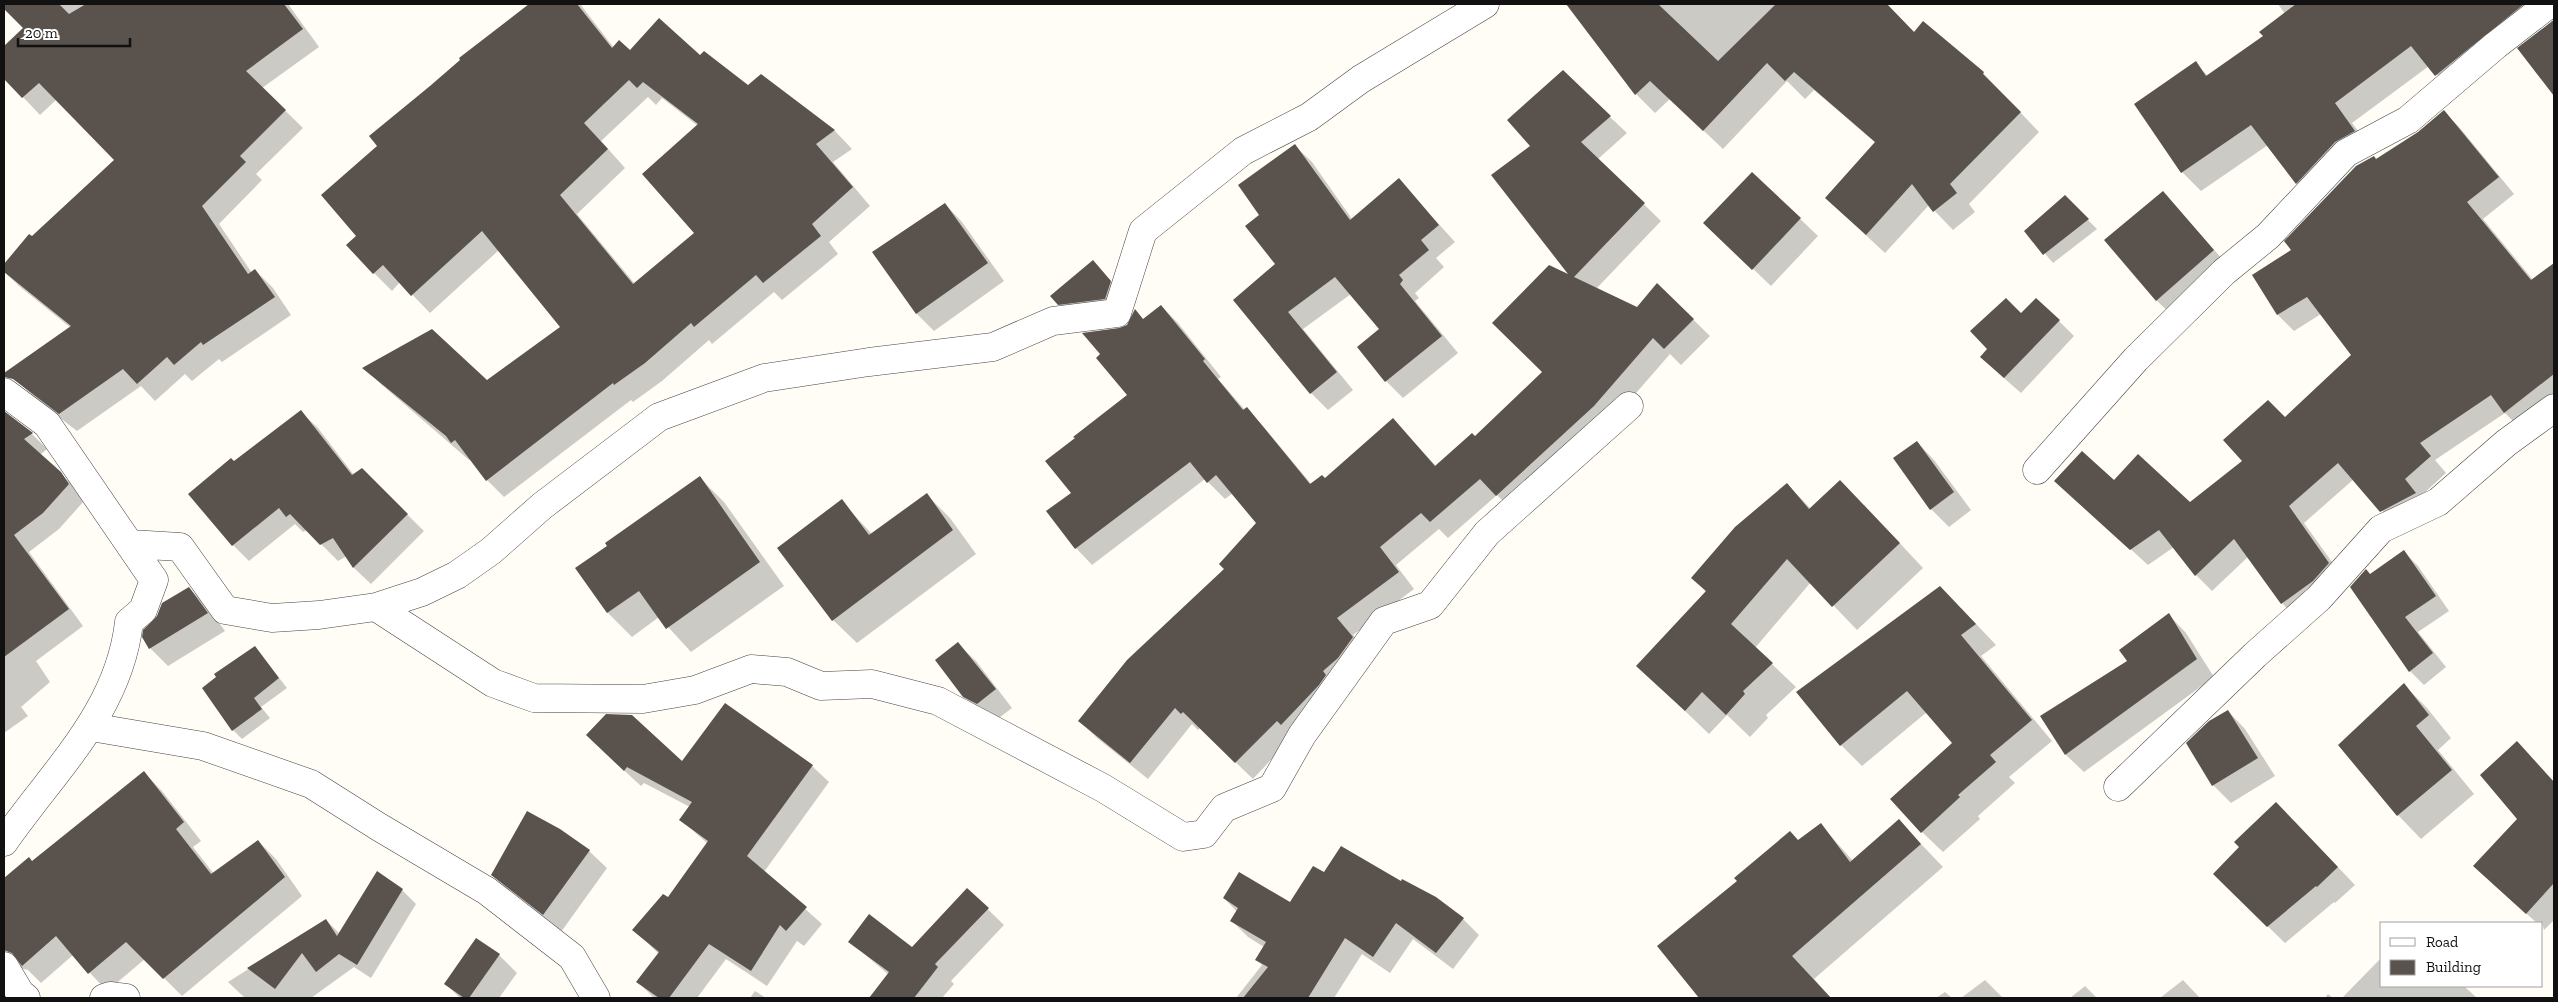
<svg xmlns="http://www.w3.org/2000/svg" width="2558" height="1002" viewBox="0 0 2558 1002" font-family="'Zilla Slab',serif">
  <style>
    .shadow { fill: #0003; fill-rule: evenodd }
    .building { fill: #5a524d; fill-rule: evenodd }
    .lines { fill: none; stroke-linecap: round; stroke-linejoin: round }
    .minor-casing { stroke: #444; stroke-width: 29 }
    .minor { stroke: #fff; stroke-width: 28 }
  </style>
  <rect width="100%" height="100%" fill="#fffdf5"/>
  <path class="shadow" d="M4,4H172L180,17L199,4H288L319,47L262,88L303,128L256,174L262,180L219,224L252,273L255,270L273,288L291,315L222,362L219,359L192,381L185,374L155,401L141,386L77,431L37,400L19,382L71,328L19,286L4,271V266L29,235L32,238L116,160L57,99L40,115L4,77V48L25,28L4,7Z
    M532,4H580L614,48L630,52L700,57L748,86L761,75L835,131L852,149L833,162L870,206L829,242L838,254L782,300L774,292L712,344L709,340L662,381L633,402L631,400L504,497L487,480L471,459L469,460L382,385L364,368L487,381L562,327L499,250L430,313L400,282L392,291L374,273L358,236L379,146L462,60L461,59ZM648,97L656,105L662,98L698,126L696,233L635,284L577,214L625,168L601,141Z
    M1568,4H1888L1887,5L1915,33L1983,73L2039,132L1969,204L1975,212L1953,230L1929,205L1885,253L1826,198L1876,143L1814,90L1805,99L1787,81L1723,149L1670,99L1655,113L1636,94Z
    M2278,4H2554L2455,94L2429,66L2352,123L2373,150L2353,161L2315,201L2297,183L2268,145L2201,191L2182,172L2136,104L2195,63L2208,76L2265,37L2285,14Z
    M2554,19V90L2519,49Z
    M2444,112L2460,128L2514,194L2483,219L2533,280L2554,264V403L2521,429L2505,413L2435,460L2446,473L2421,496L2398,528L2354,479L2304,523L2345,580L2298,620L2282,603L2249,556L2212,591L2196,575L2174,547L2148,565L2056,481L2114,482L2190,503L2244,461L2353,355L2321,314L2294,331L2278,315L2293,250L2376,160L2419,133Z
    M1610,117L1627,133L1598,159L1661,221L1596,289L1637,308L1658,285L1710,336L1681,365L1670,354L1610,423L1514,512L1497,495L1448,538L1439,529L1396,565L1414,589L1353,635L1369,655L1253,779L1200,728L1198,730L1192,724L1148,779L1097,738L1080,721L1226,569L1257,523L1233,493L1225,499L1205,479L1092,565L1076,548L1072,493L1129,396L1120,330L1144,320L1161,306L1178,323L1221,377L1218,379L1245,410L1247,409L1263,426L1312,485L1325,480L1393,420L1436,466L1476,438L1543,372L1572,277L1493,175Z
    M1295,146L1312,162L1352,219L1398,179L1455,242L1436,258L1444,267L1415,293L1419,298L1415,301L1458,353L1403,398L1386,381L1381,329L1351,294L1303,329L1353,390L1328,410L1311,393L1235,300L1277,264L1260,215Z
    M1752,173L1818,236L1771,286L1723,240Z
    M2163,192L2231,269L2174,317L2156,300Z
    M2065,197L2097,229L2053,263L2026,231Z
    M945,204L962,222L1004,281L934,331L917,314L874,252Z
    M1102,271L1119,291L1114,307L1068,313L1059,304Z
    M2021,315L2059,321L2074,336L2021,393L1997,372Z
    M301,412L318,428L354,475L362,470L424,531L371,584L354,568L347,556L338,561L307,530L303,532L295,524L249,561L233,545L234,463Z
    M8,416L32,434L47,449L40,455L77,489L84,501L59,529L29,552L83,626L36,661L50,682L21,707L28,716L4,733V419Z
    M1917,442L1934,460L1971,510L1949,527L1931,509Z
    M700,478L724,502L784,586L691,652L659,617L632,637L608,613L577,568Z
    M1787,484L1811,509L1864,505L1923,568L1857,630L1811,582L1755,648L1796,687L1766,715L1768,718L1750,737L1727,715L1709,734L1638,666L1706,592L1693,578Z
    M927,495L950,518L976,554L857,643L833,620L841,501L872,534Z
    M2404,552L2418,566L2449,611L2418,632L2446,667L2424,685L2410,671L2371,576Z
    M189,588L207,606L225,631L168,666L150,648Z
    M1961,608L1996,645L1981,656L2052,741L2009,777L2015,783L1978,816L1980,819L1943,852L1922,832L1954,744L1927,712L1862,766L1841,745Z
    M2169,615L2186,633L2214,677L2084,772L2066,755L2042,716L2129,662Z
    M958,644L976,661L1012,708L995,721L982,714L964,696Z
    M255,647L287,688L261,707L270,718L242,739L233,730Z
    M2404,685L2427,708L2451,738L2438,750L2474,794L2421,839L2398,815L2339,745Z
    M2228,711L2245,729L2275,776L2231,803L2213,785Z
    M604,752L682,763L812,766L829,782L764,872L822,924L804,946L797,941L767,986L726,959L697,998H654L638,982L659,954L634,930L668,899L708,844L681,820L690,807L644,783L641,786Z
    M2534,760L2554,782V920L2544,930L2542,923H2537L2492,883L2518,819Z
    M144,773L162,791L201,841L193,847L214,874L258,841L276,859L302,896L182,996L145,959L107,991L73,955L41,983L28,970L4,964V882L30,864Z
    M1899,821L1943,867L1814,979L1831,998H1701L1659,947L1821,825L1853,861Z
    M2294,821L2355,885L2335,903L2334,902L2285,943L2214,874Z
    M589,851L607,868L561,932L511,893L493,875Z
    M1324,874L1463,919L1479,935L1453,969L1413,939L1390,973L1362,954L1334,998H1236L1262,965L1256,959L1264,947L1248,937L1232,921L1237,912L1224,898L1291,904Z
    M967,889L1004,925L951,981L954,984L942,998H871L889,975L850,942L912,949Z
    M402,890L416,904L371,978L354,967L311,998H245L228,982L326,920L340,934Z
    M476,939L499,955L517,973L499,998H460L446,984Z
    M2382,957V986H2464L2477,998H2342Z
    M1985,980L2003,998H1961Z
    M2183,980L2200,998H2160Z
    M2085,986L2097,998H2070Z
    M755,991L766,998H750Z
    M1945,992L1952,998H1936Z
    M2328,994L2333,998H2325Z"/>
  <path class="building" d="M4,4H59L69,14L86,4H284L303,29L246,71L286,110L240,156L246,162L202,206L248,274L255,269L275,297L203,345L201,342L174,365L167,357L137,384L123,369L59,414L13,379L4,377V373L71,326L4,272V264L29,234L32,236L114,160L39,83L22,98L4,79V46L23,28L4,9Z
    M529,4H577L612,48L619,40L630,50L659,18L700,55L704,51L748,85L761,74L835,130L816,144L853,187L812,224L821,236L763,283L756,275L694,327L691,323L645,363L614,385L613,383L486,481L455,440L451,443L446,436L362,368L432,329L487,380L560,327L482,231L411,296L383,265L373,274L346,245L356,236L321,195L377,146L369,136L430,86L460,60L459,58ZM629,80L637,88L643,82L698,124L642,174L694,233L633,284L560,195L608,149L584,123Z
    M1566,4H1658L1718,61L1776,4H1887L1914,32L1923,21L1984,72L1983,74L2021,112L1950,184L1957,193L1933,212L1912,184L1866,235L1825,198L1875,142L1794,72L1785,81L1767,63L1703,131L1650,81L1635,95Z
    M2296,4H2524L2435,76L2411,46L2335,103L2355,131L2335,142L2296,184L2251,125L2181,173L2134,104L2196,61L2206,76L2263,36L2259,32Z
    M2554,20V96L2517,48Z
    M1563,70L1611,116L1581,142L1645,203L1574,277L1637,307L1657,283L1694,319L1664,349L1653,338L1594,406L1496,496L1480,479L1430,522L1421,513L1380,547L1399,572L1337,618L1353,637L1338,658L1323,671L1326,675L1319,685L1281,725L1277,721L1235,763L1183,712L1181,714L1175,708L1130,763L1078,721L1127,660L1224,569L1219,564L1256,523L1216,475L1207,483L1190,462L1075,549L1046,511L1071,493L1045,461L1075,438L1073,437L1127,395L1096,358L1100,354L1082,333L1119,328L1127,325L1135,309L1143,319L1161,305L1205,359L1203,361L1243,410L1247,407L1310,484L1322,475L1325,478L1393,418L1435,466L1472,433L1475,436L1542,372L1492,323L1549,265L1568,274L1491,175L1530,146L1507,120Z
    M2444,110L2499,177L2467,202L2531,280L2554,263V374L2504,413L2491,395L2420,443L2431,456L2405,479L2416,493L2380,512L2338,463L2289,506L2329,563L2313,581L2281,604L2234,539L2195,576L2159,530L2130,550L2054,481L2082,451L2114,480L2138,454L2190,502L2242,461L2223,440L2268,400L2285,417L2351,355L2307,297L2277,315L2252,275L2291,250L2284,241L2356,166L2374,156L2376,159L2418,132Z
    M1295,144L1350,220L1399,178L1439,225L1421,240L1429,250L1399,275L1403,280L1400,284L1442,336L1385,382L1357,347L1379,329L1335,277L1288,312L1337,372L1310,394L1233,300L1275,264L1245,226L1259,215L1238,185Z
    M1752,172L1801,218L1752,270L1703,223Z
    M2163,191L2214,250L2156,301L2104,240Z
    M2065,195L2089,219L2043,255L2024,231Z
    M945,203L988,263L916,314L872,252Z
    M1093,260L1111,281L1105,299L1058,305L1050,296Z
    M2006,298L2021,313L2036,298L2060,320L2004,378L1980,357L1987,349L1970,331Z
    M301,410L352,475L362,468L408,514L353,568L333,538L320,545L290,514L286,517L279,508L232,546L188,494L231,458L234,461Z
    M4,411L33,433L24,439L61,472L69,484L43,513L14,535L69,609L4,657Z
    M1917,441L1954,492L1930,510L1893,458Z
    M700,476L760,562L666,629L639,591L607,613L575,568L607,546L605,543Z
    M1840,480L1900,543L1832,607L1787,559L1731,624L1773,663L1743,691L1745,694L1726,715L1702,692L1685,711L1636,666L1706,591L1691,578L1735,527L1787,483L1809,509Z
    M927,493L953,530L832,621L777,548L842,499L869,535Z
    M2404,550L2436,596L2405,617L2433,653L2409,672L2350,587L2366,569L2370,574Z
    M1940,586L1976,624L1961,635L2032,720L1990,755L1996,762L1958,795L1960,797L1921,833L1890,799L1952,743L1907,691L1840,746L1796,692Z
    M189,587L208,613L149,649L142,637L143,630L157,616L162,603Z
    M2169,613L2197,659L2065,755L2040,716L2127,661L2119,650Z
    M958,642L996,689L977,704L963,697L935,660Z
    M255,646L279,678L254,698L262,709L232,731L202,688L216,677L214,674Z
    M2404,683L2429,715L2416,726L2452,770L2397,816L2338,745Z
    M725,703L813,765L747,856L807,907L786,931L780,925L751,971L709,944L669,998H659L636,982L659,952L632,930L663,894L668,897L708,841L679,820L692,802L627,767L624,771L586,735L606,714L632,715L682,761Z
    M2228,710L2258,758L2212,786L2186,743L2209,721Z
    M2517,741L2554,782V883L2526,914L2473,866L2517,819L2480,775Z
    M144,771L184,822L176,829L211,874L258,840L285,877L163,979L126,942L88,974L56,936L22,966L12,953L4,950V878L29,857L32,861Z
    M2276,802L2338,867L2317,887L2316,886L2267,927L2213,874L2239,847L2234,842Z
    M527,811L560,829L590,850L543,915L491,875Z
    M1899,819L1921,844L1792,956L1831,998H1699L1657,946L1737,881L1734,878L1790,831L1798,840L1821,823L1850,862Z
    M1341,846L1401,881L1402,879L1436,897L1464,918L1436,953L1396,923L1373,957L1345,938L1308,998H1243L1268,967L1255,960L1266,942L1230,921L1238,908L1223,898L1239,872L1290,902L1313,866L1324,872Z
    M377,871L403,889L357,965L339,954L316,972L302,953L275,989L247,968L326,919L337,936Z
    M967,888L989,908L935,964L938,967L914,998H869L889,972L848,942L869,914L912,947Z
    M476,938L500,954L469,998H464L444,984Z"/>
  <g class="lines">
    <defs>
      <path id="minor" d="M4,392L47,424L154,580L143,610L129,622C119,712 53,771 4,842
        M2037,470L2136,359L2224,272L2268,236L2346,153L2408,120L2496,45L2549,4
        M131,544L180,547L225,610L272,618L319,615L376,607L422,592L457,575L491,551L542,506L659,417L764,378L869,362L993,347L1053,321L1117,313L1143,231L1243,151L1309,117L1361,79L1485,4
        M376,607L493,683L534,698L643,699L695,690L751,669L787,672L821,686L872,684L938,701L1103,788L1183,837L1204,834L1224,808L1272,788L1302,735L1384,621L1430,605L1487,533L1629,406
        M91,727L203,746L311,784L379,827L487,891L572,957L596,998
        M2118,787L2255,655L2319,598L2381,529L2438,502L2506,443L2554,408
        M4,966L20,993L26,998
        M104,998L110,996L126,998"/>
    </defs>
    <use href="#minor" class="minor-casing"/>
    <use href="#minor" class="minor"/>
  </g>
  <rect width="2558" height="1002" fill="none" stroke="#111111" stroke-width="10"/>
  <rect x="2380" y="922" width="162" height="65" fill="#ffffff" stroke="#a0a0a0"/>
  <rect x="2390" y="938" width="25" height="8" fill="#ffffff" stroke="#a0a0a0"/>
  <text x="2426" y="947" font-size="15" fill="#111111">Road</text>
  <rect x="2390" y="960" width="25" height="15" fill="#5a524d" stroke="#a0a0a0"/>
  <text x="2426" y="972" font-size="15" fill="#111111">Building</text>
  <path d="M18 38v8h112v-8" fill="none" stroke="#111111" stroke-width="2.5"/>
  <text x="25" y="38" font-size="15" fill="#111111" stroke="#ffffff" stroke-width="4" paint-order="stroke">20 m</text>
</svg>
